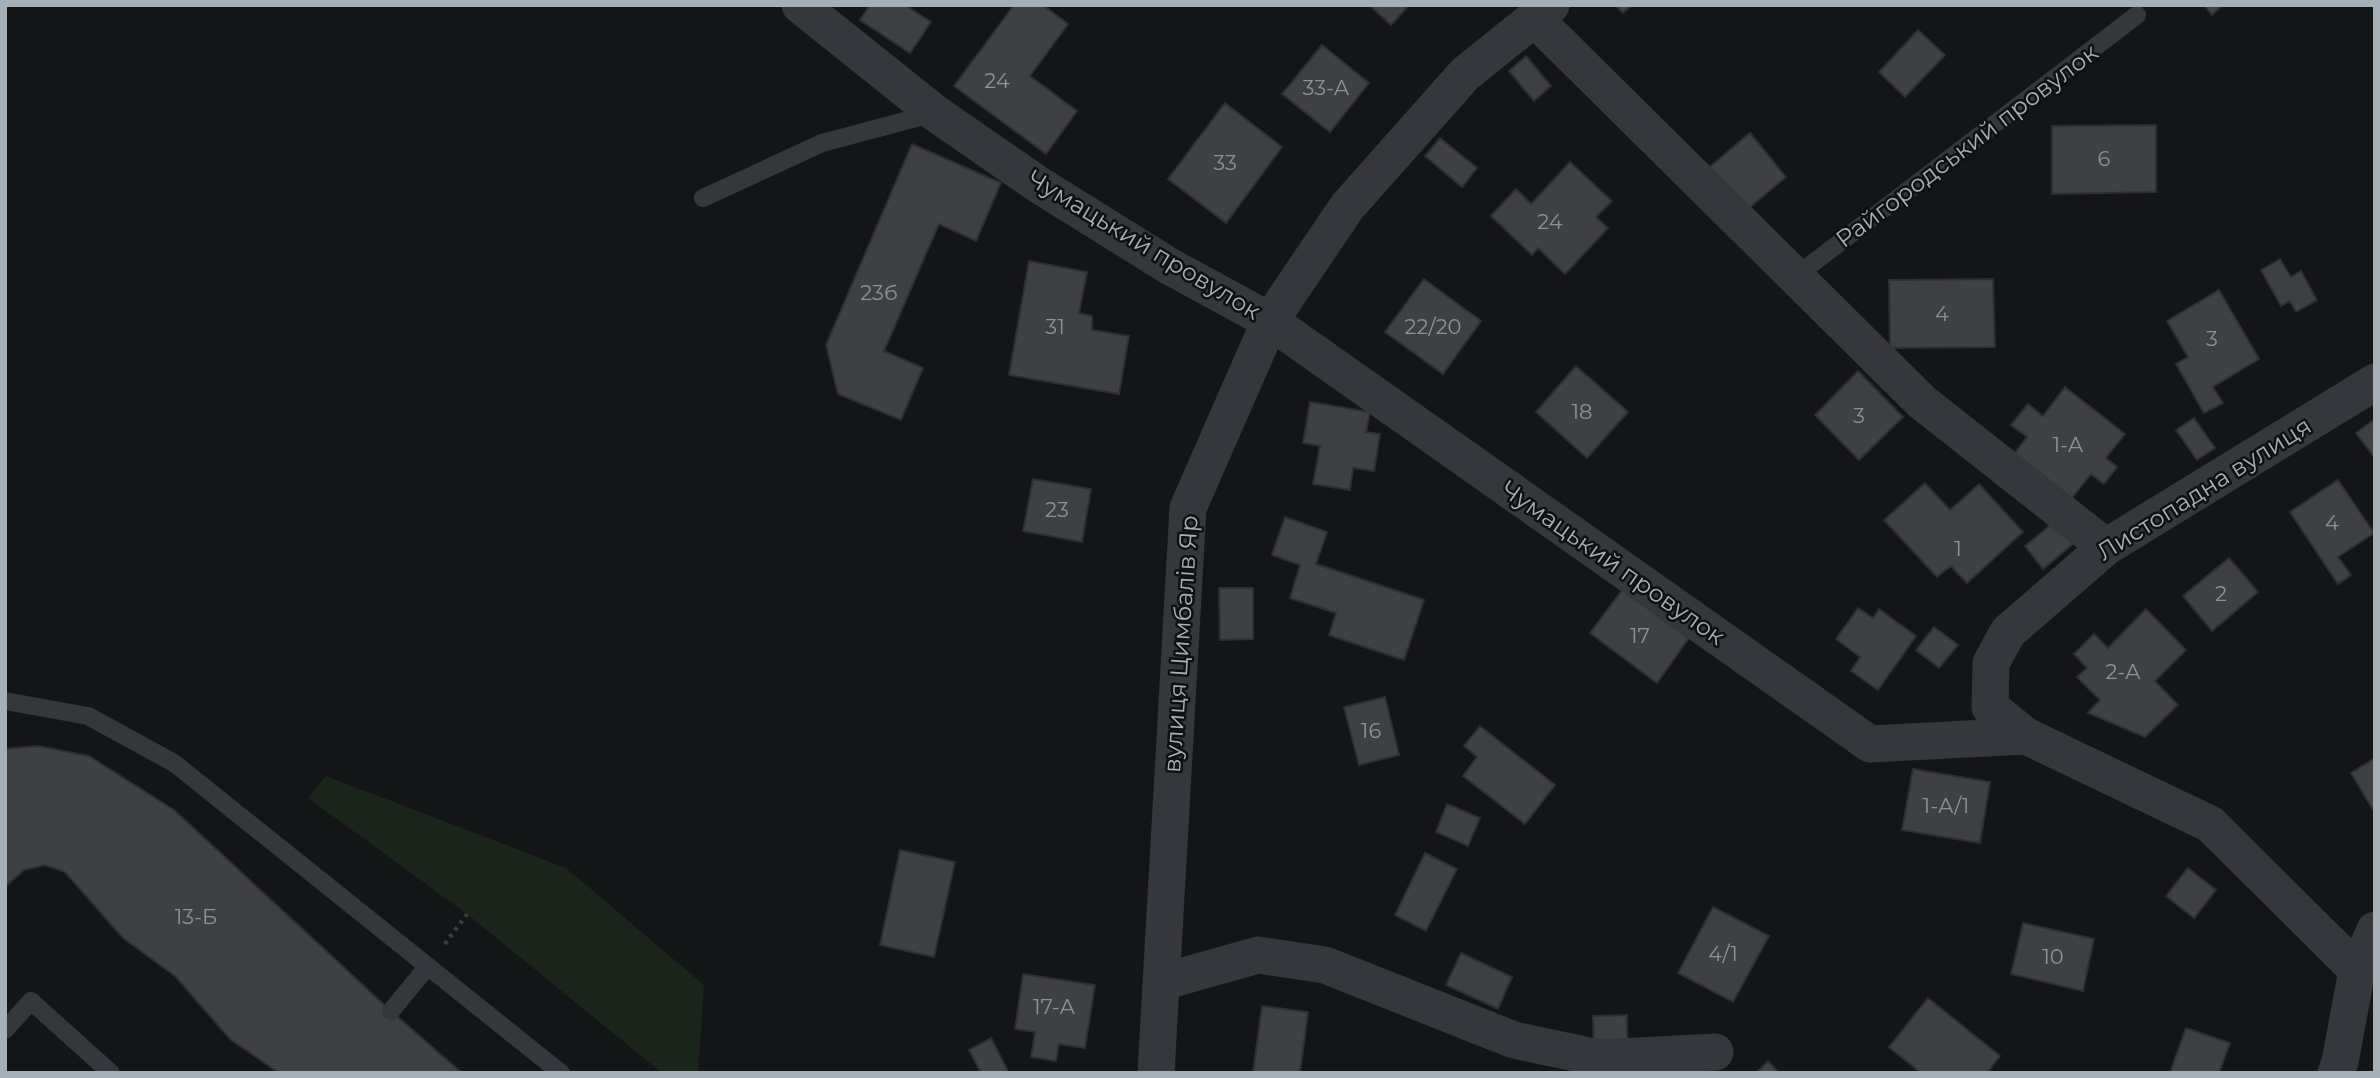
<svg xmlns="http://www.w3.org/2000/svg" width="2380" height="1078" viewBox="0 0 2380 1078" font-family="Montserrat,sans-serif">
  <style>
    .green { fill: #1c251c }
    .building { fill: #3e4044; stroke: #2e2f32; stroke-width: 2 }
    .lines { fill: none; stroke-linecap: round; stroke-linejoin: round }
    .path { stroke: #3b3f43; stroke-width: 4.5; stroke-dasharray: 3.5 5; stroke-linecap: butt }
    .service { stroke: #35373c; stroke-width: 18 }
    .minor { stroke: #35373c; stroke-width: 37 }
    .labels { text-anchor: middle; stroke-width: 5; stroke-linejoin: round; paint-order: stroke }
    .number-label { font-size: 21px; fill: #8a939b }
    .street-label { font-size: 24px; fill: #a4afb8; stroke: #0f1011 }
  </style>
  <rect width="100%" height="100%" fill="#141516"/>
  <path class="green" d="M326,776L566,868L704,985L698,1073H662L467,914L308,798Z"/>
  <path class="building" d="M870,5H905L931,22L910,53L860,20Z
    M1014,5H1043L1068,24L1030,76L1077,111L1046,154L954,86Z
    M1369,5H1409L1391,25Z
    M1615,5H1632L1623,13Z
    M2204,5H2223L2212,15Z
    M1918,30L1945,55L1905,97L1879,72Z
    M1322,45L1369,83L1330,132L1282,94Z
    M1526,56L1551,86L1534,101L1509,71Z
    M1225,103L1282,147L1226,223L1168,179Z
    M2156,125V192L2052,194V126Z
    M1750,133L1786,177L1744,212L1707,169Z
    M1440,138L1477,168L1462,187L1425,156Z
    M912,144L1001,183L976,241L939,224L884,351L923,368L901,420L838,394L826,345Z
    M1570,162L1612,201L1596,217L1608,228L1565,274L1538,248L1532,255L1491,216L1516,189L1531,204Z
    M2280,259L2291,277L2301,271L2317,300L2296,312L2290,301L2281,306L2261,270Z
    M1029,261L1087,272L1079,313L1092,316V330L1129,336L1119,394L1009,375Z
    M1424,279L1481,321L1443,374L1385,332Z
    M1993,279L1995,347L1890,348L1889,280Z
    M2219,290L2259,359L2213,387L2223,403L2204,413L2176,364L2188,357L2167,321Z
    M1576,366L1628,412L1587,458L1536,412Z
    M1858,371L1903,417L1859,460L1815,415Z
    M2065,387L2125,434L2106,458L2117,467L2104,484L2091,474L2071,499L2014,454L2027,437L2011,425L2028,404L2043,416Z
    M1310,402L1370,412L1366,432L1380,434L1374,471L1353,468L1350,490L1313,484L1320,446L1303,443Z
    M2194,418L2215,448L2197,460L2176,430Z
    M2375,419V458L2356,433Z
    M1033,479L1091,489L1082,542L1023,531Z
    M2338,480L2374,533L2338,557L2351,575L2338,584L2290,512Z
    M1925,483L1950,510L1979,484L2023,532L1967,583L1951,566L1937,577L1884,520Z
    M1285,517L1327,532L1316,564L1424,600L1404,660L1329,635L1336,613L1290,598L1300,565L1272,555Z
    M2054,522L2073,544L2043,569L2025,546Z
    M2229,558L2258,592L2212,631L2183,596Z
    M1219,588H1253V639L1220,640Z
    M1623,589L1689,638L1657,683L1590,633Z
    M1858,608L1873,618L1879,609L1916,636L1878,690L1851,671L1860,657L1836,639Z
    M2146,609L2186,650L2155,681L2178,705L2145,737L2088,713L2100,700L2077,677L2087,668L2074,654L2094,634L2108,648Z
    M1934,627L1958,645L1939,668L1916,650Z
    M1385,697L1399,755L1359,765L1344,707Z
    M1480,726L1555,785L1525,824L1463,776L1477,757L1464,746Z
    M38,746L89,756L174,810L391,1011L462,1073H279L230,1039L175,976L123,938L65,872L45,865L24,870L5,887V749Z
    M2375,758V813L2351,773Z
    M1913,769L1990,782L1980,843L1902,830Z
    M1447,804L1480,818L1468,846L1436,832Z
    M900,850L955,862L934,957L880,945Z
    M1425,853L1457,869L1426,931L1395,915Z
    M2188,868L2216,890L2194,918L2166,896Z
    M1713,907L1769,936L1733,1002L1678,973Z
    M2023,923L2094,939L2083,991L2011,974Z
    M1461,953L1512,977L1498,1009L1446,985Z
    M1023,974L1095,985L1085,1048L1059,1044L1056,1061L1031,1057L1035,1032L1015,1029Z
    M1928,998L2000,1056L1987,1073H1921L1889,1047Z
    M1262,1006L1308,1012L1300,1073H1253Z
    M1627,1015V1047H1594L1593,1016Z
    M2186,1028L2230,1043L2219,1073H2170Z
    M991,1038L1009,1073H981L969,1050Z
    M1768,1061L1779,1073H1756Z"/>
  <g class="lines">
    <path class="path" d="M445,944L467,914"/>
    <path class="service" d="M703,198L822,143L935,113
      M1796,276L2137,15
      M5,701L88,716L174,763L561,1073
      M391,1011L428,966
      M5,1030L31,1001L111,1073"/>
    <path class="minor" d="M800,5L935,113L1039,185L1169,266L1270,321L1870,744L2026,736L2210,824L2357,970
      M1535,19L1922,402L2106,547
      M2026,736L1990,707L1991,663L2008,632L2106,547L2375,382
      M1162,982L1258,955L1325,965L1514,1040L1599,1058L1715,1052
      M1156,1073L1188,508L1270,321L1347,207L1465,74L1551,5
      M2336,1073L2340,1062L2357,970L2375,930"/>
  </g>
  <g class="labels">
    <g class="number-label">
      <text x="997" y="88">24</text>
      <text x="1326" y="95">33-А</text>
      <text x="2104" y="166">6</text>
      <text x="1225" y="170">33</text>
      <text x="1550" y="229">24</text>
      <text x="879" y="300">23б</text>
      <text x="1942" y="321">4</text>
      <text x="1055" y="334">31</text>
      <text x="1433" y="334">22/20</text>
      <text x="2212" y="346">3</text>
      <text x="1582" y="419">18</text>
      <text x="1859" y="423">3</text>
      <text x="2068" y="452">1-А</text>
      <text x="1057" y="517">23</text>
      <text x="2332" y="530">4</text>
      <text x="1958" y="556">1</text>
      <text x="2221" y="601">2</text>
      <text x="1640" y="643">17</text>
      <text x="2123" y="679">2-А</text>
      <text x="1371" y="738">16</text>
      <text x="1946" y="813">1-А/1</text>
      <text x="196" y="924">13-Б</text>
      <text x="1723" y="961">4/1</text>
      <text x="2053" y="964">10</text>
      <text x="1054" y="1014">17-А</text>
    </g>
    <g class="street-label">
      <text transform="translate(1967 146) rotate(-37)" y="8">Райгородський провулок</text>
      <text transform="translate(1144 245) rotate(31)" y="8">Чумацький провулок</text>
      <text transform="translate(2204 489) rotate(-32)" y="8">Листопадна вулиця</text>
      <text transform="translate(1613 563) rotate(35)" y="8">Чумацький провулок</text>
      <text transform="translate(1181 644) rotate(-86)" y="8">вулиця Цимбалів Яр</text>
    </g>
  </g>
  <rect width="2380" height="1078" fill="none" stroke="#a4afb8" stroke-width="14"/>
</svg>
